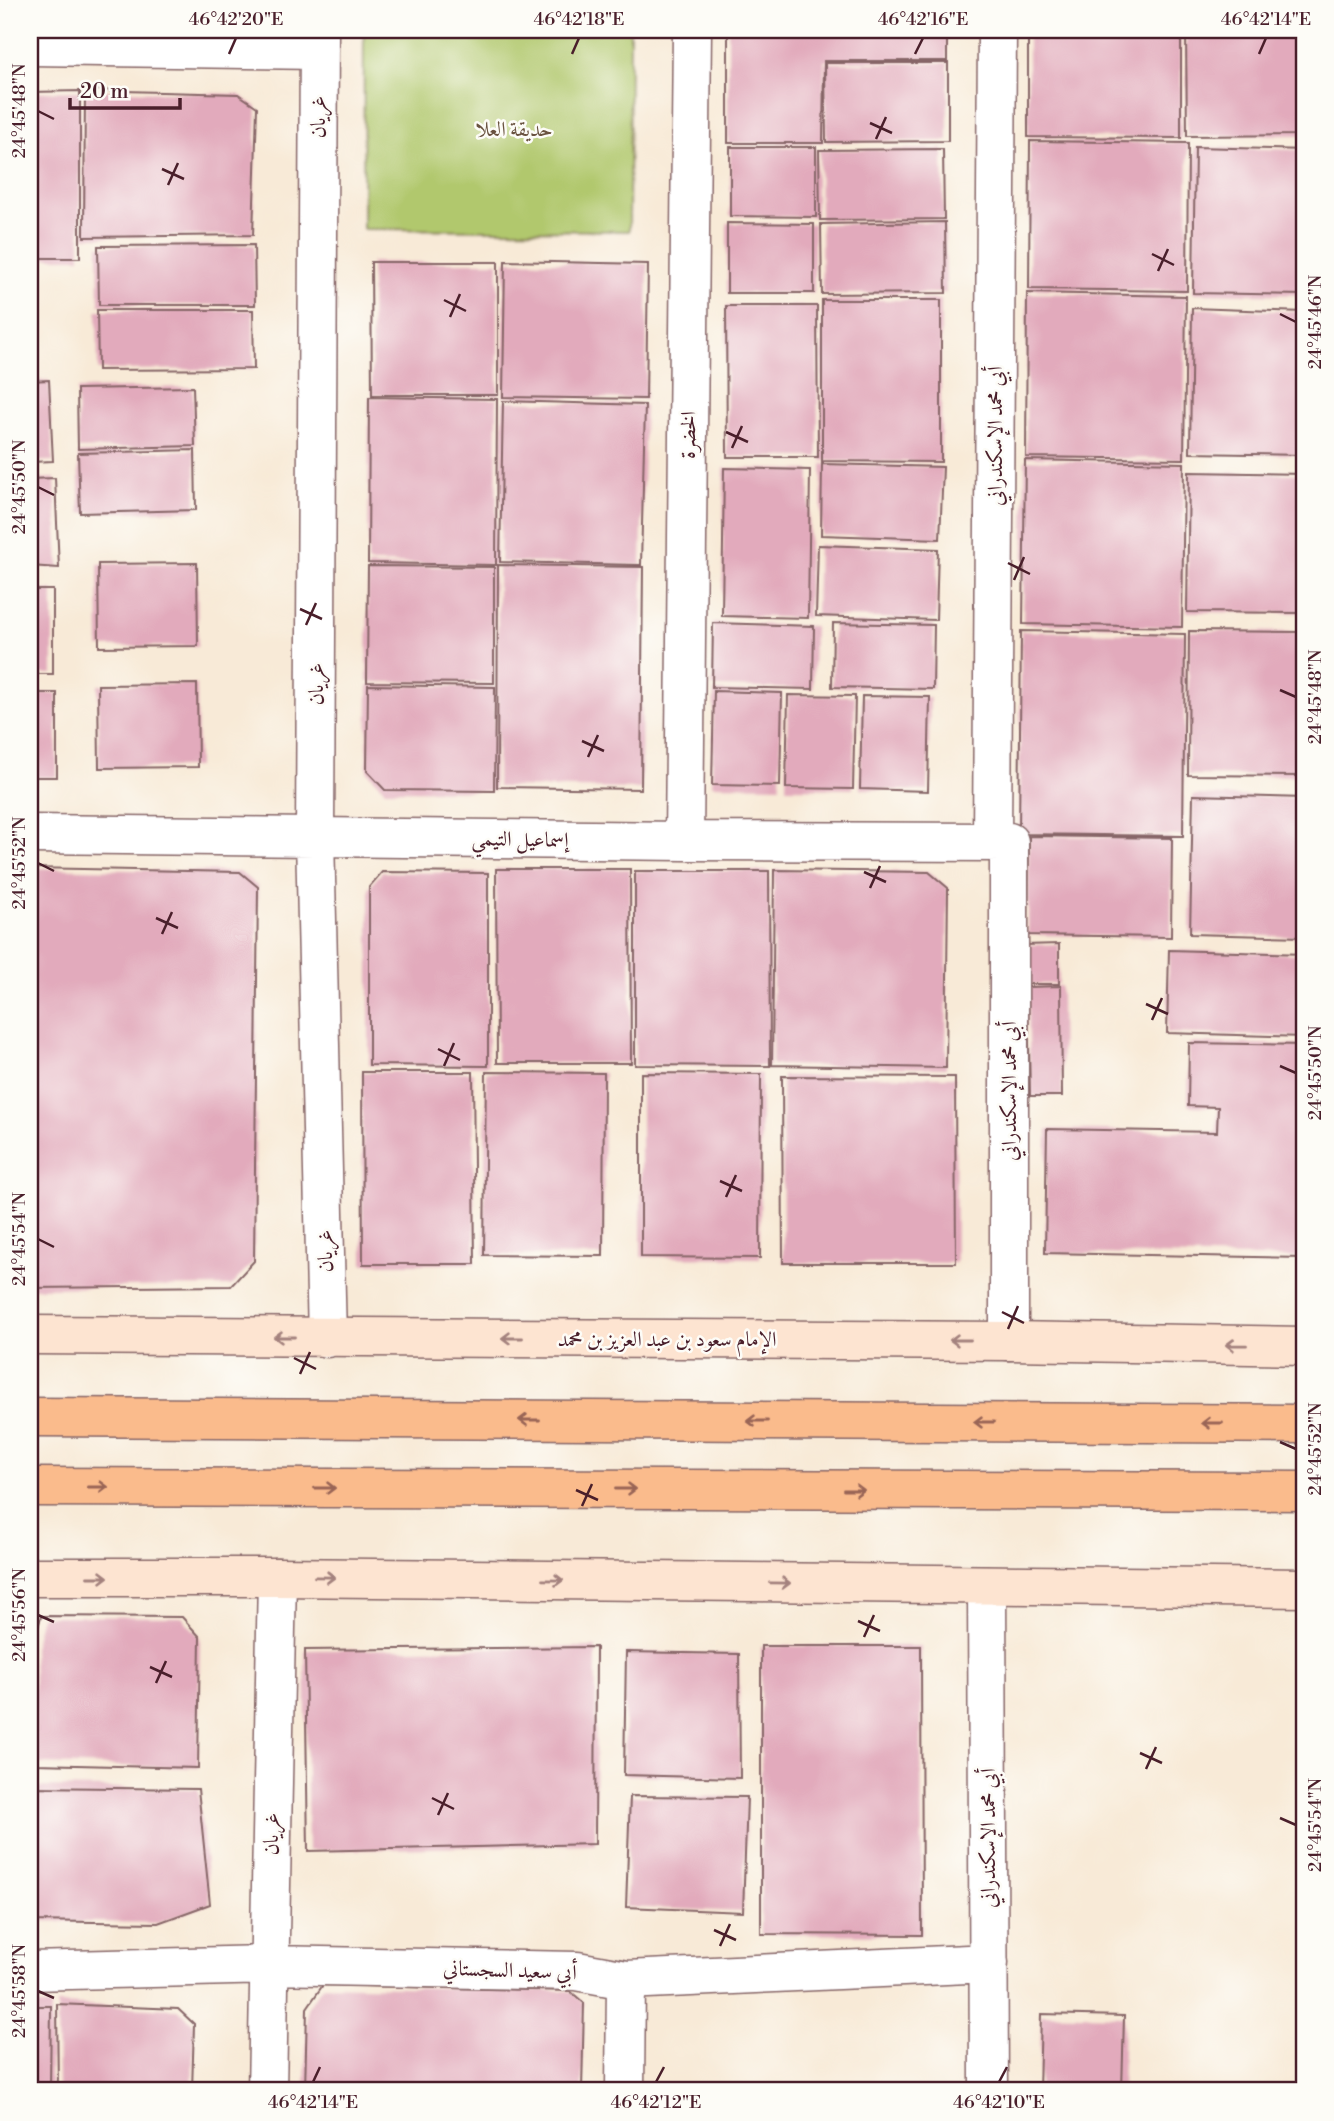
<svg xmlns="http://www.w3.org/2000/svg" width="1334" height="2121" viewBox="0 0 1334 2121" font-family="'Libre Bodoni',Amiri,serif">
  <style>
    .green { fill: #b1c86d; stroke: #7e744c; stroke-width: 2 }
    .building { fill: #e2aabc }
    .lines { fill: none; stroke-linecap: round; stroke-linejoin: round }
    .street-casing { stroke: #876667; stroke-width: 41 }
    .secondary-casing { stroke: #876667; stroke-width: 41 }
    .primary-casing { stroke: #876667; stroke-width: 41 }
    .street { stroke: #fff; stroke-width: 38 }
    .secondary { stroke: #fde4d1; stroke-width: 38 }
    .primary { stroke: #fabb8c; stroke-width: 38 }
    .oneway { stroke: #a4827e }
    .oneway2 { stroke: #996557 }
    .ticks { fill: none; stroke: #4a1f2b; stroke-width: 2.5 }
    .labels { text-anchor: middle; stroke-width: 5; stroke-linejoin: round; paint-order: stroke }
    .street-label { font-size: 21px; fill: #4a1f2b; stroke: #fdfcf7 }
    .park-label { font-size: 21px; fill: #69523f; stroke: #fdfcf7 }
    .neatline { fill: none; stroke: #4a1f2b; stroke-width: 2.5 }
    .ticks-label { font-size: 18px; text-anchor: middle; fill: #4a1f2b }
  </style>
  <rect width="100%" height="100%" fill="#fdfcf7"/>
  <filter id="ink" filterUnits="userSpaceOnUse"><feTurbulence type="fractalNoise" baseFrequency=".0143" numOctaves="2"/><feDisplacementMap in="SourceGraphic" scale="14" xChannelSelector="R" yChannelSelector="G"/><feConvolveMatrix kernelMatrix="1 2 1 2 8 2 1 2 1" color-interpolation-filters="sRGB"/></filter>
  <filter id="wash" filterUnits="userSpaceOnUse"><feTurbulence type="fractalNoise" baseFrequency=".00686" numOctaves="4" result="noise"/><feDisplacementMap in="SourceGraphic" scale="28" xChannelSelector="R" yChannelSelector="G"/><feGaussianBlur stdDeviation="1.57" result="paint"/><feColorMatrix in="noise" values="0 0 0 0 0 0 0 0 0 0 0 0 0 0 0 0 0 1.4 0 .05"/><feComposite in="paint" operator="in"/></filter>
  <g filter="url(#wash)">
    <rect width="100%" height="100%" fill="#f8ead7"/>
    <path class="green" d="M364,30H630L629,231L363,229Z"/>
    <g id="blocks">
      <path class="building" d="M728,30H947V61H824L823,143H728Z
        M1028,30H1181V138L1028,137Z
        M1186,30H1304V135L1187,136Z
        M825,63H948V141L826,142Z
        M85,90L238,94L257,107L253,235L84,237Z
        M80,91V258H30V92Z
        M1030,141L1188,143L1187,291L1029,289Z
        M730,147H816V217L730,216Z
        M1195,147L1304,150V295L1193,293Z
        M943,149L944,219L820,220L819,150Z
        M945,222L946,293L822,294L821,224Z
        M727,223L814,224V293H727Z
        M254,245L255,305H99L98,246Z
        M505,261L648,264L646,399L503,397Z
        M371,262H498V395H372Z
        M1027,293L1186,296L1184,459L1026,457Z
        M822,300H941V462L822,461Z
        M726,306H817L818,457H727Z
        M1192,308L1304,312V455L1190,453Z
        M97,310H253L254,369L98,370Z
        M49,380L53,461L30,462V381Z
        M193,387L195,446L78,449L77,389Z
        M369,397L497,399L496,565L368,563Z
        M503,401L645,405L641,565L500,562Z
        M195,450L196,510L80,513L78,453Z
        M1025,460L1184,463L1182,627L1023,624Z
        M822,464L943,467L940,539L821,535Z
        M724,468L810,470L808,618L722,616Z
        M1189,472L1304,474V613L1187,612Z
        M55,478L59,568L30,566V479Z
        M818,545L938,549L936,620L816,616Z
        M197,563L198,646L99,647L98,564Z
        M498,565L643,567L641,789L497,787Z
        M368,566L494,567V683L367,682Z
        M30,590H53V674H30Z
        M713,623L814,626L813,689L712,687Z
        M833,623L934,625L933,689L832,687Z
        M1021,631L1185,634L1183,836L1019,834Z
        M1189,631L1304,632V776L1188,775Z
        M197,684L198,767L99,768L98,685Z
        M368,685L495,687L494,791L385,790L367,771Z
        M714,691L782,693L780,786L712,785Z
        M30,693H57V777H30Z
        M788,695L855,696L853,789L786,788Z
        M862,696L930,697L928,791L860,789Z
        M1193,795L1304,798V937L1190,934Z
        M1029,836L1172,838L1171,937L1028,935Z
        M30,868L240,872L258,887L254,1261L231,1286L30,1288Z
        M496,869H630L631,1063H497Z
        M774,870L929,872L948,888L946,1068L772,1065Z
        M635,871H769L770,1066L635,1065Z
        M382,872L488,873V1066L369,1065V887Z
        M1059,944V984H1025L1024,945Z
        M1169,950L1304,954V1037L1167,1033Z
        M1061,986L1062,1096H1030L1028,987Z
        M1189,1043L1304,1045V1258L1045,1253L1047,1129L1217,1132L1218,1107L1188,1106Z
        M362,1072H473L475,1264H363Z
        M486,1072L604,1073L603,1256L484,1255Z
        M641,1073L761,1074L760,1258L641,1257Z
        M782,1076L955,1077L956,1263H783Z
        M41,1616L182,1617L200,1637L198,1768L36,1764L33,1648Z
        M761,1646H921L922,1935L761,1934Z
        M596,1647L595,1844L308,1851L305,1650Z
        M626,1652L739,1654L740,1778L624,1775Z
        M30,1787L198,1789L210,1904L158,1923L30,1921Z
        M630,1796L747,1797L743,1912L626,1907Z
        M323,1985L570,1991L584,2003L582,2091H305L307,2008Z
        M57,2004L178,2009L194,2024L192,2091H58Z
        M30,2006H51L50,2091H30Z
        M1041,2014L1124,2016L1122,2091H1039Z"/>
    </g>
  </g>
  <g filter="url(#ink)">
    <use href="#blocks" fill-opacity="0" stroke="#876667" stroke-width="2"/>
    <g class="lines">
      <defs>
        <path id="street" d="M319,30L315,837L327,1338
          M30,46L319,50
          M30,834L684,841L1009,842V1341
          M684,841L692,30
          M992,842L997,30
          M987,1585L989,2091
          M30,1971L269,1965L577,1971L626,1980L989,1963
          M267,2091L277,1577
          M625,2091L626,1980"/>
        <path id="secondary" d="M30,1335L1009,1341L1304,1346
          M30,1577H277L1304,1588"/>
        <path id="primary" d="M30,1417L1304,1424
          M30,1487L1304,1491"/>
      </defs>
      <use href="#street" class="street-casing"/>
      <use href="#secondary" class="secondary-casing"/>
      <use href="#primary" class="primary-casing"/>
      <use href="#street" class="street"/>
      <use href="#secondary" class="secondary"/>
      <use href="#primary" class="primary"/>
    </g>
    <defs><path id="oneway-shaft" d="M-6 0H5M1.5-3L5.5 0L1.5 3" fill="none" stroke-width="1.6" stroke-linecap="round" stroke-linejoin="round" transform="scale(1.75)"/></defs>
    <g class="oneway">
      <use href="#oneway-shaft" transform="translate(284 1337) rotate(-180)"/>
      <use href="#oneway-shaft" transform="translate(512 1338) rotate(-180)"/>
      <use href="#oneway-shaft" transform="translate(960 1340) rotate(-180)"/>
      <use href="#oneway-shaft" transform="translate(1236 1345) rotate(-179)"/>
      <use href="#oneway-shaft" transform="translate(98 1577)"/>
      <use href="#oneway-shaft" transform="translate(325 1577) rotate(1)"/>
      <use href="#oneway-shaft" transform="translate(553 1580) rotate(1)"/>
      <use href="#oneway-shaft" transform="translate(780 1583) rotate(1)"/>
    </g>
    <g class="oneway2">
      <use href="#oneway-shaft" transform="translate(529 1420) rotate(-180)"/>
      <use href="#oneway-shaft" transform="translate(757 1421) rotate(-180)"/>
      <use href="#oneway-shaft" transform="translate(984 1422) rotate(-180)"/>
      <use href="#oneway-shaft" transform="translate(1212 1423) rotate(-180)"/>
      <use href="#oneway-shaft" transform="translate(98 1487)"/>
      <use href="#oneway-shaft" transform="translate(325 1488)"/>
      <use href="#oneway-shaft" transform="translate(626 1489)"/>
      <use href="#oneway-shaft" transform="translate(854 1490)"/>
    </g>
  </g>
  <path class="ticks" d="M229,54L236,38M572,54L579,38M915,54L923,38M1259,54L1266,38M38,111L54,119M870,123L892,133M876,139L886,117M162,169L184,179M168,185L178,163M1152,254L1174,265M1158,271L1168,249M444,300L466,311M1280,314L1296,322M450,317L460,294M726,432L748,442M732,448L742,426M38,487L54,495M1008,563L1030,574M1014,580L1024,557M300,609L322,619M306,625L316,603M1280,690L1296,697M582,741L604,751M588,757L598,735M38,863L54,871M864,872L886,882M870,888L880,866M156,918L178,928M162,934L172,912M1146,1004L1168,1014M1152,1020L1162,998M438,1049L460,1060M444,1066L454,1043M1280,1066L1296,1073M720,1181L742,1191M726,1197L736,1175M38,1239L54,1247M1002,1312L1024,1323M1008,1329L1018,1306M294,1358L316,1369M300,1374L310,1352M1280,1442L1296,1449M576,1490L598,1500M582,1506L592,1484M38,1615L54,1622M858,1621L880,1631M864,1637L874,1615M150,1667L172,1677M156,1683L166,1661M1140,1753L1162,1763M1146,1769L1156,1747M432,1798L454,1809M438,1815L448,1793M1280,1818L1296,1825M714,1930L736,1940M720,1946L730,1924M38,1991L54,1998M313,2082L320,2067M656,2082L664,2067M999,2082L1007,2067"/>
  <g class="labels">
    <g class="street-label">
      <text transform="translate(318 117) rotate(-90)" y="7">غريان</text>
      <text transform="translate(688 435) rotate(-89)" y="7">الخضرة</text>
      <text transform="translate(995 436) rotate(-90)" y="7">أبي محمد الإسكندراني</text>
      <text transform="translate(316 684) rotate(-90)" y="7">غريان</text>
      <text transform="translate(520 839) rotate(1)" y="7">إسماعيل التيمي</text>
      <text transform="translate(1009 1091) rotate(-90)" y="7">أبي محمد الإسكندراني</text>
      <text transform="translate(325 1251) rotate(-91)" y="7">غريان</text>
      <text x="667" y="1346">الإمام سعود بن عبد العزيز بن محمد</text>
      <text transform="translate(271 1834) rotate(-89)" y="7">غريان</text>
      <text transform="translate(988 1838) rotate(-90)" y="7">أبي محمد الإسكندراني</text>
      <text transform="translate(510 1970) rotate(2)" y="7">أبي سعيد السجستاني</text>
    </g>
    <g class="park-label">
      <text x="514" y="136">حديقة العلا</text>
    </g>
  </g>
  <rect width="1334" height="2121" fill="none" stroke="#fdfcf7" stroke-width="77"/>
  <path d="M70 98v10h110v-10" fill="none" stroke="#4a1f2b" stroke-width="3.5"/>
  <text x="80" y="98" font-size="21" fill="#4a1f2b" stroke="#fdfcf7" stroke-width="5" paint-order="stroke">20 m</text>
  <rect x="38" y="38" width="1258" height="2044" class="neatline"/>
  <g class="ticks-label">
    <text x="236" y="25">46°42'20"E</text>
    <text x="579" y="25">46°42'18"E</text>
    <text x="923" y="25">46°42'16"E</text>
    <text x="1266" y="25">46°42'14"E</text>
    <text transform="translate(19 111) rotate(-90)" y="6">24°45'48"N</text>
    <text transform="translate(1315 322) rotate(-90)" y="6">24°45'46"N</text>
    <text transform="translate(19 487) rotate(-90)" y="6">24°45'50"N</text>
    <text transform="translate(1315 697) rotate(-90)" y="6">24°45'48"N</text>
    <text transform="translate(19 863) rotate(-90)" y="6">24°45'52"N</text>
    <text transform="translate(1315 1073) rotate(-90)" y="6">24°45'50"N</text>
    <text transform="translate(19 1239) rotate(-90)" y="6">24°45'54"N</text>
    <text transform="translate(1315 1449) rotate(-90)" y="6">24°45'52"N</text>
    <text transform="translate(19 1615) rotate(-90)" y="6">24°45'56"N</text>
    <text transform="translate(1315 1825) rotate(-90)" y="6">24°45'54"N</text>
    <text transform="translate(19 1991) rotate(-90)" y="6">24°45'58"N</text>
    <text x="313" y="2108">46°42'14"E</text>
    <text x="656" y="2108">46°42'12"E</text>
    <text x="999" y="2108">46°42'10"E</text>
  </g>
</svg>
